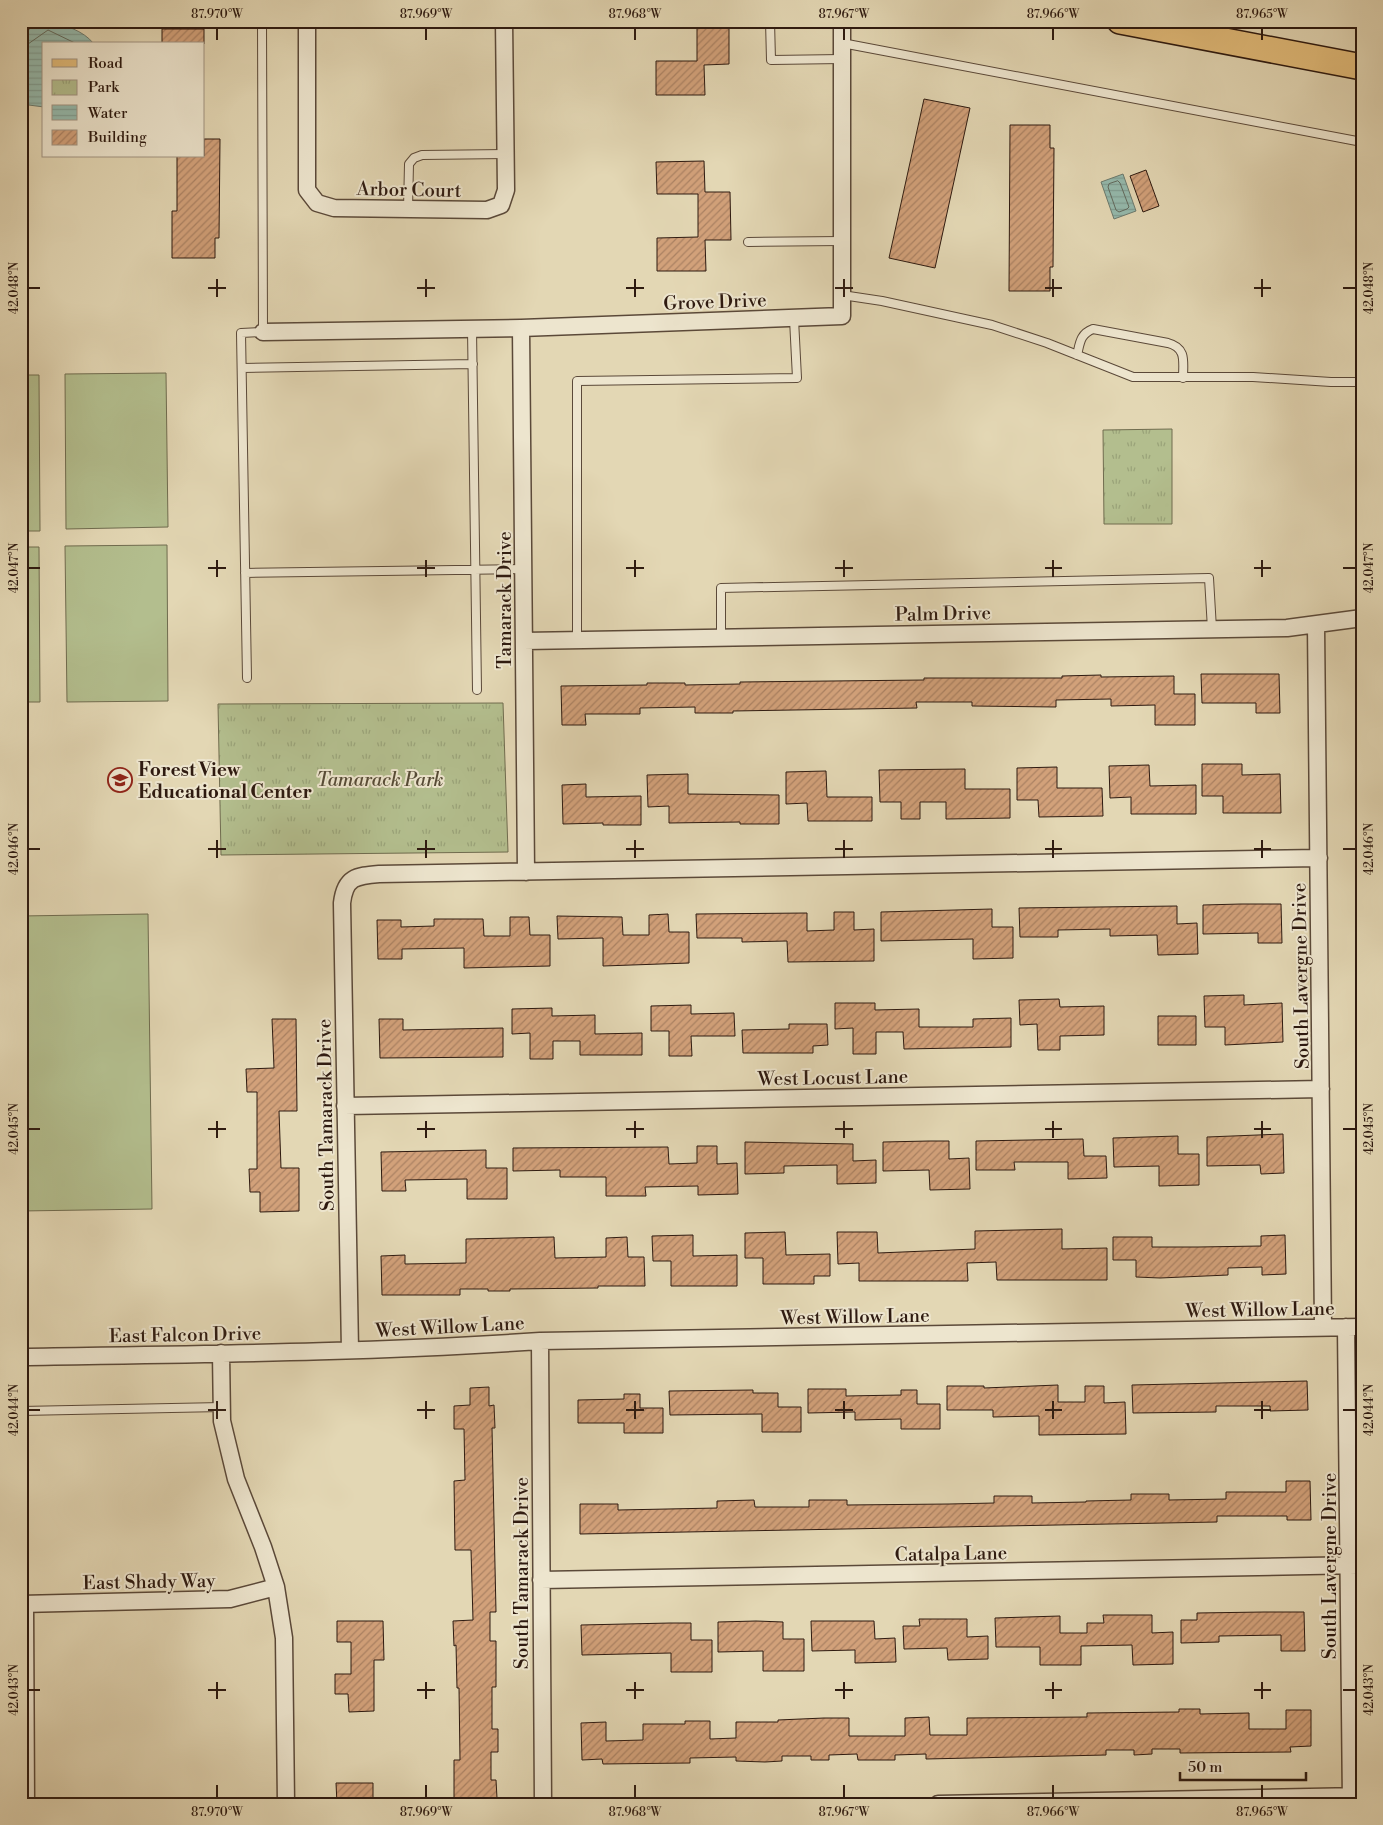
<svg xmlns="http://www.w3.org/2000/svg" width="1383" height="1825" viewBox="0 0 1383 1825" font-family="'Libre Bodoni',serif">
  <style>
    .green { fill: #b3be8e; stroke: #706c4f }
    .park { fill: url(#park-tufts); stroke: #706c4f }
    .water { fill: url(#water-rules); stroke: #6c7a6e }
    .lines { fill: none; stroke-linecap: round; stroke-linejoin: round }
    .shore { stroke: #626a5e; stroke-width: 1 }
    .building { fill: url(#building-hatch); stroke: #2e1a10 }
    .lane-casing { stroke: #5b4939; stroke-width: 10 }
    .street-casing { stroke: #5b4939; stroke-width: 19 }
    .primary-casing { stroke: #2e1a10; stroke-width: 28 }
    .lane { stroke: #ede5ce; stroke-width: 8 }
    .street { stroke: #ede5ce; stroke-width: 16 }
    .primary { stroke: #e2bc7a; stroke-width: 25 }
    .ticks { fill: none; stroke: #2e1a10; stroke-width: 2 }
    .labels { text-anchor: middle; stroke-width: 4; stroke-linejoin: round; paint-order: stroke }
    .street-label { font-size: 19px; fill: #2e1a10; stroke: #ede5ce }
    .poi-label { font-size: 19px; font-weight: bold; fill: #2e1a10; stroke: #ede5ce; text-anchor: start }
    .park-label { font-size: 19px; font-style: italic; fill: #564b36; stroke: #ede5ce }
    .neatline { fill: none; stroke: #2e1a10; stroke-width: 2 }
    .ticks-label { font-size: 12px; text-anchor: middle; fill: #2e1a10 }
  </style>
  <defs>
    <pattern id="park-tufts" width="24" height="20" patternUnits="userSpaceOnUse" patternTransform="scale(1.25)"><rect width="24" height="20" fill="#b3be8e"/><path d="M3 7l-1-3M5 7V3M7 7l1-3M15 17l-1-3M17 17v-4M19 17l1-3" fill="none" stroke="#9aa379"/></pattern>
    <pattern id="water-rules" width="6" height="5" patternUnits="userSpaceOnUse" patternTransform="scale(1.25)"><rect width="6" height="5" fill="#95baad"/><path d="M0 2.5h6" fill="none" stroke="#819f94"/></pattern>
    <pattern id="building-hatch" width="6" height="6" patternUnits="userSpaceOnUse" patternTransform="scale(1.25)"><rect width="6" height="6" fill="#d2a17a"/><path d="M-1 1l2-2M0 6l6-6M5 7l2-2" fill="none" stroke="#ab8263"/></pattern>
  </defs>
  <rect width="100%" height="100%" fill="#e3d7b4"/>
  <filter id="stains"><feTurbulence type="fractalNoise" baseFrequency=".004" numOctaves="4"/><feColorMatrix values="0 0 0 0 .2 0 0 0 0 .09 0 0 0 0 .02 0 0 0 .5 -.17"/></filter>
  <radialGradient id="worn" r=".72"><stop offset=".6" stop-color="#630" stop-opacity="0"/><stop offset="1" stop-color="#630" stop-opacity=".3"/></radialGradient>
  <path class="green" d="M166,373L168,527L66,529L65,374Z
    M21,375H39L40,531H21Z
    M167,545L168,701L67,702L65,546Z
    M21,547H39L40,702H21Z
    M148,914L152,1209L21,1211V916Z"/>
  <path class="park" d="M1172,429V524H1104L1103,430Z
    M503,703L508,852L221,855L218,704Z"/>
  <path class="water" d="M48,21C64,25 83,30 94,44H44V107L21,104V35L40,22Z
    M1123,174L1136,211L1114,219L1101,182Z"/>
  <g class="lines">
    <path class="shore" d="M21,45L28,44L48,30L77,44
      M1118,181L1120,183L1129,207L1127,209L1119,212L1116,210L1108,187L1109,184Z"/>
  </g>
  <path class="building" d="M697,21H729V64L704,65L705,95H656V61H697Z
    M162,29H204V44H162Z
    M924,99L970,108L935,268L889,258Z
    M1010,125H1050V148H1054L1053,267H1050V291H1009Z
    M204,139H220L219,238H215V258H172V211H177V156H204Z
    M704,161L705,192H730L731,240H705L706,271H657V238L698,237V194H657L656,162Z
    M1146,170L1159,206L1143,212L1130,176Z
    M1201,674H1279L1280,713H1256V703H1202Z
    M1101,675V677L1174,676V694H1195V725H1155V705L1111,706V699L1056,700V707L972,706V702H916L917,708L733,711V713H695V707L640,708V714H585L586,725H562L561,686L647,685V683H685V685L740,684V682L924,680V678H1062V676Z
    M1202,764H1242V775L1280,774L1281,813H1223V796H1202Z
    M1149,765L1150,786L1196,785V814H1131V797L1110,798L1109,766Z
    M1057,767V788H1102L1103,816L1039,817L1038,800H1017V768Z
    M965,769V789H1010V818L946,819V802H920V819H901V802H880L879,770Z
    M826,771L827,797H872V821H808L807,803L786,804V772Z
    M688,774V794L779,795V824H740V822L669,823V806L648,807L647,775Z
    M586,784V797L641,796V825H603V823L563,824L562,785Z
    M1241,904H1281L1282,943H1258V933L1203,934V905Z
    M1177,906V924L1197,923L1198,954L1158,955L1157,935L1110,936V929L1058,930V937H1020L1019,908Z
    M992,909V927H1013V958L973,959V939L881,941V912Z
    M834,912H854V930L874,929V961L788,962L787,941L742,942V938H697L696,914L807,913V931L834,930Z
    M668,914L669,932H689V963L603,966V938L558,939L557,916L622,917L623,935H649V915Z
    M510,917H529L530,935H550V966L464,968V948L402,949V959H378L377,920H401V927L434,926V919H483L484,936H510Z
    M1244,995V1005L1282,1003L1283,1042L1225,1045V1027H1205L1204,996Z
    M1059,999L1060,1007L1104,1006V1035L1060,1036V1050H1038L1037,1024L1020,1025L1019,1000Z
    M835,1003H875V1010L919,1009V1027H973V1019L1011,1018V1047L904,1049L903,1032H876V1054H853V1028L835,1029Z
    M691,1005V1014L734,1013L735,1036H691L692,1056H669V1031H651V1006Z
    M552,1008V1016L595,1015V1034L642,1033V1055H580V1041H553V1059H530V1033L512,1034V1009Z
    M1158,1016H1196V1045H1158Z
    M272,1019H296L297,1111H279L281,1168H299V1211L260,1212V1192H250L249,1169H257V1092H247L246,1069L274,1068Z
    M379,1019H403V1030L503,1028V1057L380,1058Z
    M789,1024H827L828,1045L813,1046V1053H743L742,1030L789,1029Z
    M1283,1134L1284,1173L1261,1174L1260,1165L1207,1166V1137Z
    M1178,1136V1154H1199V1185L1159,1186V1166L1114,1167L1113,1138Z
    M1083,1139L1084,1156H1106L1107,1178L1068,1179V1162H1014L1015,1170H976V1141Z
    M929,1141H949V1159L969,1158L970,1189L930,1190L929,1170L883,1171V1142Z
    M745,1142L853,1144V1161L876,1160V1183L837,1184V1165L784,1166V1173L745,1174Z
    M697,1146H717V1164L737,1163L738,1194L698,1195V1186L645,1187L646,1196H606V1177H560V1170L513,1171V1148L668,1147L669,1164L697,1163Z
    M486,1150V1168H507V1199H467V1179L405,1180L406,1191H382L381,1152Z
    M1062,1229V1249L1107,1248V1280H997L996,1262L967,1263L968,1281H859V1263L838,1264L837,1232H877L878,1253L975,1249V1231Z
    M785,1232L786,1255L830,1254V1276H814V1284H763V1258H745V1233Z
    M693,1235V1256L737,1255V1286H671V1261H653L652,1236Z
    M1285,1235L1286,1274L1262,1275V1267L1228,1268V1275L1160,1278L1136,1277V1260H1113V1237H1152V1247H1198L1261,1246V1236Z
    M554,1237L555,1258L606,1257V1238L627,1237L628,1257H644L645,1286H598V1288L510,1289V1291H488V1289H460V1295H382L381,1256L405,1255V1264L466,1263V1239Z
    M1307,1381L1308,1410L1270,1411V1406H1216V1412L1133,1413L1132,1385Z
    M1058,1385V1402H1085V1386H1104V1403L1125,1402L1126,1434L1039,1435V1416L993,1417V1410H947V1386H984V1388Z
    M489,1387V1406L494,1405L495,1428H492L496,1612H490V1641H496V1687H492V1729H498V1752H491V1780H496L497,1798L454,1799V1760H460L459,1688H457L456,1645L454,1646L453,1621L473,1620L471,1550H455L454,1481L465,1480L464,1429H454V1406L470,1405V1388Z
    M808,1389H846V1396L901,1395V1390H917V1404H940V1429H901V1419L855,1420V1412L808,1413Z
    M753,1390V1393H778V1407H801V1432H762V1414L670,1415L669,1391Z
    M624,1394H640V1408H663V1433H624V1423H578V1400L624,1399Z
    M1286,1481H1310L1311,1520H1287V1516H1217V1522L580,1534V1504H618V1510L717,1508V1501L754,1500L755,1507H809V1500H847V1505L949,1504L994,1503V1496H1032V1503L1086,1502V1501L1131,1500V1494H1169V1500L1226,1499V1492H1286Z
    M1264,1612H1304L1305,1651H1281V1635L1219,1636V1642L1181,1643V1620H1197V1613Z
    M1103,1615H1152V1633L1173,1632V1664L1133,1665L1132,1645L1081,1646V1665H1040V1647H996L995,1618L1060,1616V1633H1087V1623H1104Z
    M919,1619H967V1637L988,1636V1659L948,1660L947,1648L904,1649L903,1626H920Z
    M337,1621H383L384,1660H374V1711L349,1712L348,1694H335V1674H351V1642H337Z
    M756,1621L783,1622V1639H804V1671H763V1651L718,1652V1622Z
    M811,1621H874L875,1639L895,1638L896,1662L855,1663V1650L812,1651Z
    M670,1623H691V1640H712V1672H671V1653L582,1655L581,1625Z
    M1179,1709H1200V1714L1249,1713V1729H1286V1710H1311V1746L1290,1747L1291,1752L1180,1753V1749H1152V1754L1134,1755V1750H1106V1755L926,1759V1754L895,1755V1760H858L857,1754L829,1755V1760H811V1756H782V1761L765,1762L736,1761V1757L690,1758V1763L603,1764L602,1759L582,1760L581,1723L606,1722V1741L643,1740V1724H685V1721H710V1739L736,1738V1722H778V1720L824,1718H849V1736H905V1718L929,1717L930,1735H967V1718L1087,1717V1713L1179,1712Z
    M336,1783H373V1804H337Z"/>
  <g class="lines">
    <defs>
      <path id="lane" d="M770,21L771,60L842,59
        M842,43L1362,142
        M408,209L409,164L414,158L422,155L506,154
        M748,242L842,241
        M842,295L882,301L992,325L1047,343L1133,377H1253L1331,382H1362
        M472,329L477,690
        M1077,355C1080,343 1080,334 1093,329L1168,343C1187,348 1183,362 1183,378
        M242,368L473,364
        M245,573L524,569
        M721,637V588L1209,578L1212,629
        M577,640V381L797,378L794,319
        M247,678L241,333L263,332L262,21
        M21,1411L222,1407"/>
      <path id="street" d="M307,21V190L317,203L334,208L487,210L501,205L506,190L504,21
        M521,328L526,872
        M263,332L521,328L842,316V21
        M1316,625L1323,1327
        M524,641L1287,628L1362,618
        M345,1106L1321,1089
        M1346,1327L1351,1804
        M540,1341L543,1804
        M350,1350L342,903C345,877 356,876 379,874L1319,858
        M221,1353L222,1421L236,1479L263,1547L276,1587L284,1638L286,1804
        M21,1357C194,1354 367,1353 540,1341L1362,1327
        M541,1580L1362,1565
        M21,1604L230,1599L276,1587
        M25,1604L26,1804
        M938,1804L1362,1796"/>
      <path id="primary" d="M1120,21L1362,67"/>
    </defs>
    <use href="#lane" class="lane-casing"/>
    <use href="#street" class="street-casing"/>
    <use href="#primary" class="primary-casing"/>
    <use href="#lane" class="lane"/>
    <use href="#street" class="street"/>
    <use href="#primary" class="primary"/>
  </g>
  <path class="ticks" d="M217,28V40M426,28V40M635,28V40M844,28V40M1053,28V40M1262,28V40M217,279V297M426,279V297M635,279V297M844,279V297M1053,279V297M1262,279V297M28,288H40M208,288H226M417,288H435M626,288H644M835,288H853M1045,288H1062M1254,288H1271M1343,288H1356M217,560V577M426,560V577M635,560V577M844,560V577M1053,560V577M1262,560V577M28,568H40M208,568H226M417,568H435M626,568H644M835,568H853M1045,568H1062M1254,568H1271M1343,568H1356M217,840V858M426,840V858M635,840V858M844,840V858M1053,840V858M1262,840V858M28,849H40M208,849H226M417,849H435M626,849H644M835,849H853M1045,849H1062M1254,849H1271M1343,849H1356M217,1121V1138M426,1121V1138M635,1121V1138M844,1121V1138M1053,1121V1138M1262,1121V1138M28,1129H40M208,1129H226M417,1129H435M626,1129H644M835,1129H853M1045,1129H1062M1254,1129H1271M1343,1129H1356M217,1401V1419M426,1401V1419M635,1401V1419M844,1401V1419M1053,1401V1419M1262,1401V1419M28,1410H40M208,1410H226M417,1410H435M626,1410H644M835,1410H853M1045,1410H1062M1254,1410H1271M1343,1410H1356M217,1682V1699M426,1682V1699M635,1682V1699M844,1682V1699M1053,1682V1699M1262,1682V1699M28,1690H40M208,1690H226M417,1690H435M626,1690H644M835,1690H853M1045,1690H1062M1254,1690H1271M1343,1690H1356M217,1785V1798M426,1785V1798M635,1785V1798M844,1785V1798M1053,1785V1798M1262,1785V1798"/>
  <defs>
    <symbol id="school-ring" viewBox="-11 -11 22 22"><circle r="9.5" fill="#ede5ce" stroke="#8f2418" stroke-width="1.5"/><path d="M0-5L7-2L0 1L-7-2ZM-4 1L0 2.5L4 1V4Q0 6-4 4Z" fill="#8f2418"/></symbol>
  </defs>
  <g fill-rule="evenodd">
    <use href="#school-ring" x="106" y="766" width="28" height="28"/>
  </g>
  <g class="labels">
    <g class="street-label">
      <text transform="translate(409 189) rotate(1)" y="7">Arbor Court</text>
      <text transform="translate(715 301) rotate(-2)" y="7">Grove Drive</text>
      <text transform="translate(504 600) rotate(-90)" y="7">Tamarack Drive</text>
      <text transform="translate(943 613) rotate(-1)" y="7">Palm Drive</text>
      <text transform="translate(1300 976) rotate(-91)" y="7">South Lavergne Drive</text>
      <text transform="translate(833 1077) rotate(-1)" y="7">West Locust Lane</text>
      <text transform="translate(325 1115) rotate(-91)" y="7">South Tamarack Drive</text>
      <text transform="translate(1260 1309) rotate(-1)" y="7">West Willow Lane</text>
      <text transform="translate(855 1316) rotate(-1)" y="7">West Willow Lane</text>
      <text transform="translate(450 1326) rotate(-3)" y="7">West Willow Lane</text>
      <text transform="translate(185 1334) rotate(-1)" y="7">East Falcon Drive</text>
      <text transform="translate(951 1553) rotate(-1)" y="7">Catalpa Lane</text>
      <text transform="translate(1329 1566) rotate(-90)" y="7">South Lavergne Drive</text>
      <text transform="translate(521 1573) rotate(-90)" y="7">South Tamarack Drive</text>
      <text transform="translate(149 1581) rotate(-1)" y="7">East Shady Way</text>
    </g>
    <g class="poi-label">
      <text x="138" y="776">Forest View<tspan x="138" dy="22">Educational Center</tspan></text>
    </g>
    <g class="park-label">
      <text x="380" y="786">Tamarack Park</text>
    </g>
  </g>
  <rect width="1383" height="1825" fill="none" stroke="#e3d7b4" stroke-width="55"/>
  <rect x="42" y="42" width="162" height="115" fill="#ede5ce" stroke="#a19482"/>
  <rect x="52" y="59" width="25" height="8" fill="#e2bc7a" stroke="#a19482"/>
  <text x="88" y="68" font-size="15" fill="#2e1a10">Road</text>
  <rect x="52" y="80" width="25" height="15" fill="url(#park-tufts)" stroke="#a19482"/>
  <text x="88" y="92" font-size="15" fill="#2e1a10">Park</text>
  <rect x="52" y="105" width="25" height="15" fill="url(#water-rules)" stroke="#a19482"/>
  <text x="88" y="118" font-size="15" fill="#2e1a10">Water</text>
  <rect x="52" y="130" width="25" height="15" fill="url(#building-hatch)" stroke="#a19482"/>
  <text x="88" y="142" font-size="15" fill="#2e1a10">Building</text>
  <path d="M1180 1772v8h126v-8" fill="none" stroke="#2e1a10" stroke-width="2.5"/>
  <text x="1188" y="1772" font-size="15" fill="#2e1a10" stroke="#ede5ce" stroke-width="4" paint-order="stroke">50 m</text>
  <rect x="28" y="28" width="1328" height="1770" class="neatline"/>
  <g class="ticks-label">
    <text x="217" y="18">87.970°W</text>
    <text x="426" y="18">87.969°W</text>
    <text x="635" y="18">87.968°W</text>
    <text x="844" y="18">87.967°W</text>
    <text x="1053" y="18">87.966°W</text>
    <text x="1262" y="18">87.965°W</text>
    <text transform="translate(14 288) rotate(-90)" y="4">42.048°N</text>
    <text transform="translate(1369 288) rotate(-90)" y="4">42.048°N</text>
    <text transform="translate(14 568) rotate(-90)" y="4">42.047°N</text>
    <text transform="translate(1369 568) rotate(-90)" y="4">42.047°N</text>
    <text transform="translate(14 849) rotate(-90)" y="4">42.046°N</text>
    <text transform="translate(1369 849) rotate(-90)" y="4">42.046°N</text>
    <text transform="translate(14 1129) rotate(-90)" y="4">42.045°N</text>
    <text transform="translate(1369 1129) rotate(-90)" y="4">42.045°N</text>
    <text transform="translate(14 1410) rotate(-90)" y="4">42.044°N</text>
    <text transform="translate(1369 1410) rotate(-90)" y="4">42.044°N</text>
    <text transform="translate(14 1690) rotate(-90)" y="4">42.043°N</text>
    <text transform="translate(1369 1690) rotate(-90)" y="4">42.043°N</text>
    <text x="217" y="1816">87.970°W</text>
    <text x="426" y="1816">87.969°W</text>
    <text x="635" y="1816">87.968°W</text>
    <text x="844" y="1816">87.967°W</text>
    <text x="1053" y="1816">87.966°W</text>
    <text x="1262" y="1816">87.965°W</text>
  </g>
  <rect width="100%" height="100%" filter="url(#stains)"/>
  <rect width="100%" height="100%" fill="url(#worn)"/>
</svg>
